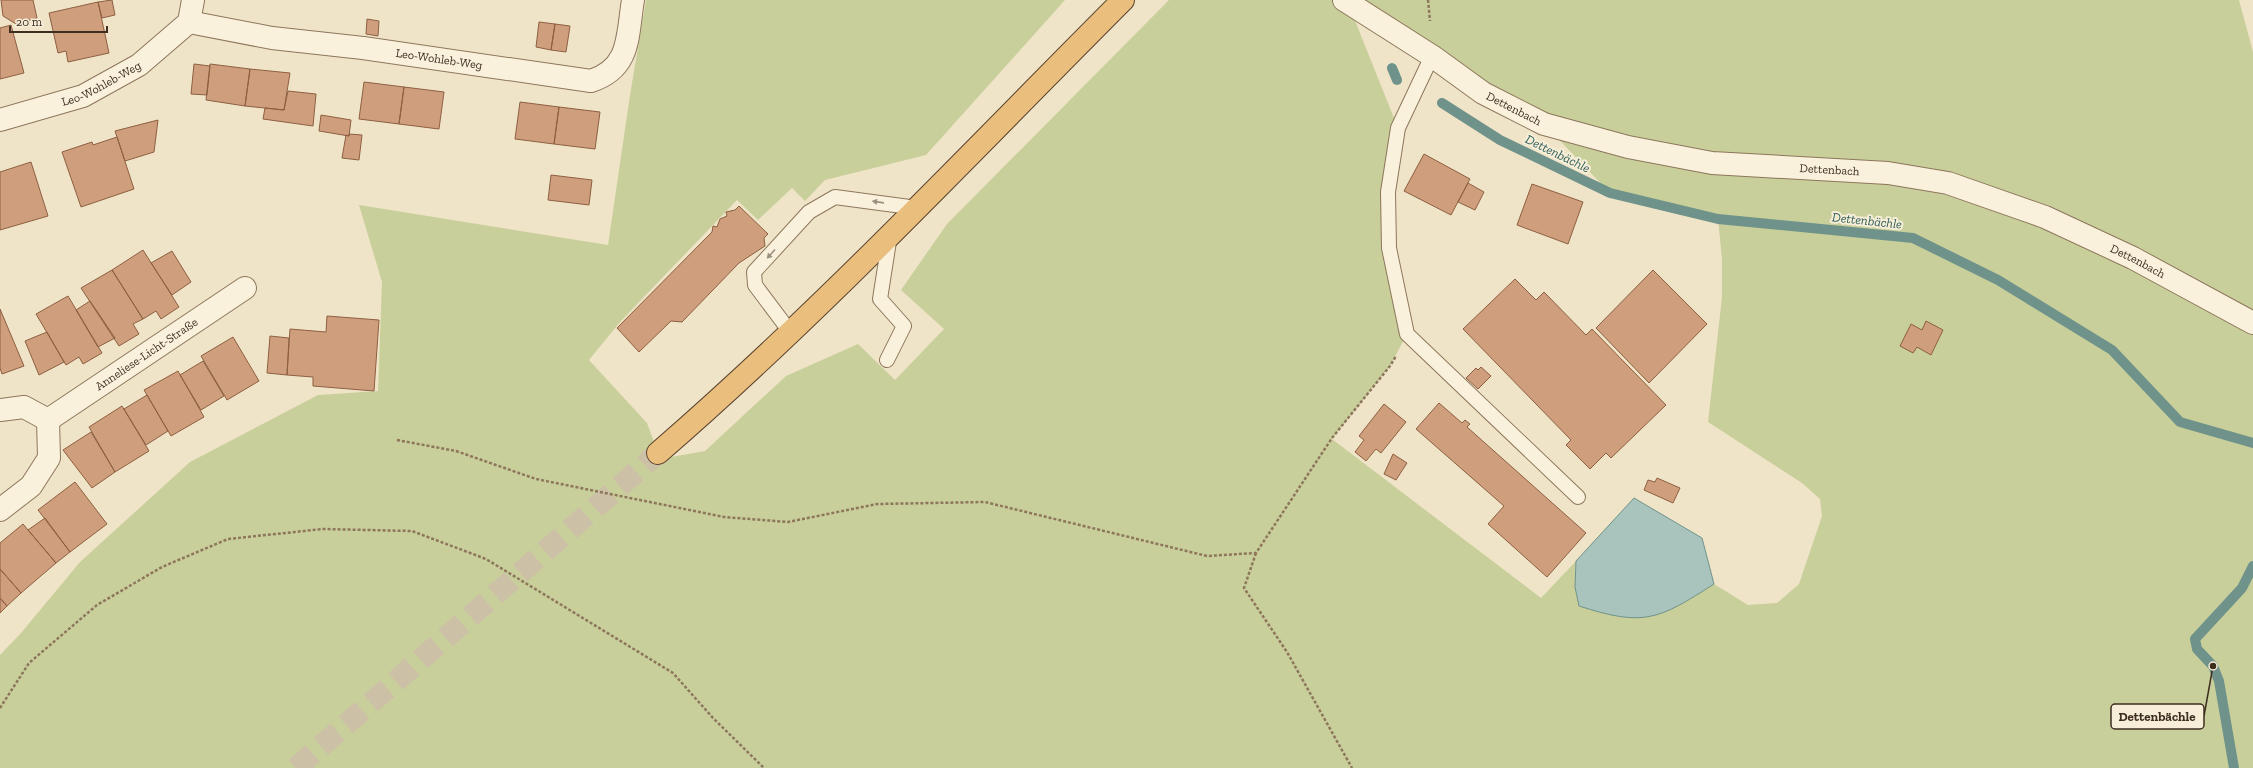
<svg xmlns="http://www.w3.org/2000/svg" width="2253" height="768" viewBox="0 0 2253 768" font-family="'Zilla Slab',serif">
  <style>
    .green { fill: #c9cf9b; fill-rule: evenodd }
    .water { fill: #a9c4bc; stroke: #6f938a }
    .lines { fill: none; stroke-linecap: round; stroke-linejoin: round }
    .stream { stroke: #6f938a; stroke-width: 10 }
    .building { fill: #cf9f7d; stroke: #8d5f41 }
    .trunk-tunnel { stroke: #ccc0a6; stroke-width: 22; stroke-dasharray: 22 11; stroke-linecap: butt }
    .service-casing { stroke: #8d765c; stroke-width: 16 }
    .minor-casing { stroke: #8d765c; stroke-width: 24 }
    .trunk-casing { stroke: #5b4430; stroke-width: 24 }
    .path { stroke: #8d765c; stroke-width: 2.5; stroke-dasharray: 3 2; stroke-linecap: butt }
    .service { stroke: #faf1dc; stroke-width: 14 }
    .minor { stroke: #faf1dc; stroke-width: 22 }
    .trunk { stroke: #eabe7c; stroke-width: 22 }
    .oneway { fill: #9c907e }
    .labels { text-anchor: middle; stroke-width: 4; stroke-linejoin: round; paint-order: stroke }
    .street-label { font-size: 12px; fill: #3d2e20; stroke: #f7eed8 }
    .water-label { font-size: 13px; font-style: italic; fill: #2f5d5a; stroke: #f7eed8 }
    .leader { fill: none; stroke: #3d2e20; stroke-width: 1.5 }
    .callout-dot { fill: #3d2e20; stroke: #f7eed8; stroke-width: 1.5 }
    .callout { fill: #f7eed8; stroke: #3d2e20; stroke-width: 1.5 }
    .callout-label { font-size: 13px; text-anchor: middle; font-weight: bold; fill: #3d2e20 }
  </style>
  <rect width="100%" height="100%" fill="#f0e4c8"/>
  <path class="green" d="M646,0H1065L926,155L825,180L805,201L792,188L758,220L737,200L620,322L589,360L647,423L658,453L671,457L705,451L786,376L858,344L895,380L944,329L901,290L947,224L1169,0H2239L2253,52V768H0V655L21,633L80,562L190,462L318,395L378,391L382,282L359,205L608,245L630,95ZM1348,3L1544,124L1610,193L1718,219L1722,259V297L1708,422L1802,483L1820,499L1822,516L1799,584L1777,603L1748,605L1714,584L1682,604L1575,587L1576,561L1541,598L1332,439L1390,366L1407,334L1388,192L1398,128Z"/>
  <path class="water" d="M1634,498L1702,538L1714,584C1658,620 1644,627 1579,606L1575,587L1576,561Z"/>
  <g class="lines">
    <path class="stream" d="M1392,68L1397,80
      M1442,103L1500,140L1610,193L1718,219L1913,238L1998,280L2112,350L2180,422L2253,443
      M2234,768L2219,681L2213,666L2197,649L2195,639L2242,588L2253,566"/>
  </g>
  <path class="building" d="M1,0H33L37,18L16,24L3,16Z
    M112,0L115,15L102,18L98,2Z
    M98,2L109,53L68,62L66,51L58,53L49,13Z
    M367,19L379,21L378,36L366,34Z
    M539,22L555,24L551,50L536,47Z
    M555,24L570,26L566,52L551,50Z
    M11,25L24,73L0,79V28Z
    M194,64L210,66L207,95L191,94Z
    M210,64L250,69L245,106L206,100Z
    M250,69L290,73L284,110L245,106Z
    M364,82L404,87L399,124L359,119Z
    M404,87L444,92L439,129L399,124Z
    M288,91L316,94L313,126L263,119L265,108L284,110Z
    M520,102L559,107L554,144L515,139Z
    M559,107L600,112L595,149L554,144Z
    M321,115L351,120L349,136L319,131Z
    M158,120L154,152L125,161L115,131Z
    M349,134L362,135L359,160L342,158L346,135L349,136Z
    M117,137L134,189L81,207L62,152L92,142L93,145Z
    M1424,154L1470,179L1451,215L1404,191Z
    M31,162L48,216L0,230V172Z
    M551,175L592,180L589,205L548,200Z
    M1468,183L1484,192L1475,210L1458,202Z
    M1532,184L1583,202L1568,244L1517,225Z
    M739,206L768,234L764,238L765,246L739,263L682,322L671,321L639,352L617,328L712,232L713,226L717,227L720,219L727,216L726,212L735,210Z
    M143,250L179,307L161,319L156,311L143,319L112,270Z
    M172,251L191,282L172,295L151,263Z
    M112,270L143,319L133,324L139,334L119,346L81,288Z
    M1653,270L1707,324L1649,383L1596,328Z
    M1515,279L1536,300L1544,292L1586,335L1592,329L1666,405L1611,458L1606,453L1590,469L1566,445L1571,440L1463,329Z
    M68,296L102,353L83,364L79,357L66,365L36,314Z
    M90,301L115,338L98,347L76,310Z
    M0,309L24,366L2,374L0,368Z
    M327,316L379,320L374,391L313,386V377L287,375L290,329L326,332Z
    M1926,321L1943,330L1931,355L1917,347L1913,353L1900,346L1911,324L1922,330Z
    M47,332L64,362L39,375L25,341Z
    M270,336L289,338L287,375L267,373Z
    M233,337L259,381L227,400L201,356Z
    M203,361L224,396L201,410L180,375Z
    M1481,367L1491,376L1478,389L1466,378L1476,368L1478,370Z
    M178,371L204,417L171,436L144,390Z
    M147,395L168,431L146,445L124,409Z
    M1439,403L1462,423L1465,420L1470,424L1467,427L1586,533L1547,577L1488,524L1504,506L1416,429Z
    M1384,404L1406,422L1381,453L1376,449L1366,461L1355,452L1364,440L1359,436Z
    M122,406L149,451L115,472L89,427Z
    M91,432L115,472L92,488L63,450Z
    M1393,454L1407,463L1396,480L1384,474Z
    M1657,478L1680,488L1673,503L1644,490L1648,480L1655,482Z
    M75,482L107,524L70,552L38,510Z
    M45,518L70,552L56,563L28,530Z
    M23,524L56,563L21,593L0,569V543Z
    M0,569L21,593L7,606L0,598Z
    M0,598L7,606L0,613Z"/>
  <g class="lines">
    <path class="trunk-tunnel" d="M296,768L658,453"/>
    <defs>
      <path id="service" d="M1432,56L1398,128L1388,192L1389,248L1407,334L1578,497
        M791,333L755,285L754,272L809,212L835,197L917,208
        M887,360L904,326L880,299L890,235"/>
      <g id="minor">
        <path id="s1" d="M1344,0L1432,56L1483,93L1544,124L1628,147L1712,163L1888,173L1948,183L2045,217L2133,258L2253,323"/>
        <path id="s2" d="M189,22L272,38L363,48L591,81C631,68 627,36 633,0"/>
        <path id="s3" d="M0,120L83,96L139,65L189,22L193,0"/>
        <path id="s4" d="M0,410L24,407L48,420L245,288"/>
        <path d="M0,510L31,486L49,458L48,420"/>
      </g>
      <path id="trunk" d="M658,453C822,311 970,153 1123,0"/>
    </defs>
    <use href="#service" class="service-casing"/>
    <use href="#minor" class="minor-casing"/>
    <use href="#trunk" class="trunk-casing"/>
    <path class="path" d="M1428,0L1430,21
      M397,440L456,451L536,479L724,517L788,522L877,504L985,502L1207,556L1256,553L1332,438L1390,366L1396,356
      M1256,553L1244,588L1287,652L1352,768
      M0,708L29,663L97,605L162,567L228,539L323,529L412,531L486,559L673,673L713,718L764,768"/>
    <use href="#service" class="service"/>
    <use href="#minor" class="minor"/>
    <use href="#trunk" class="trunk"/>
  </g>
  <defs><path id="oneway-solid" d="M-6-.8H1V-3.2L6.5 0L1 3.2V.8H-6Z"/></defs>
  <g class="oneway">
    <use href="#oneway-solid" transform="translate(878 202) rotate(-172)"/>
    <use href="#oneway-solid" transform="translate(771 254) rotate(132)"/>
  </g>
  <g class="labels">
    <g class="street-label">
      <text dy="4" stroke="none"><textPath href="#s2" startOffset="253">Leo-Wohleb-Weg</textPath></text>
      <text dy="4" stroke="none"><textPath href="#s3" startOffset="108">Leo-Wohleb-Weg</textPath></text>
      <text dy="4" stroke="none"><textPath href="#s1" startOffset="202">Dettenbach</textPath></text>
      <text dy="4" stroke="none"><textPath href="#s1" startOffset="526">Dettenbach</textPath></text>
      <text dy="4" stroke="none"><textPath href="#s1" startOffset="851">Dettenbach</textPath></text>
      <text dy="4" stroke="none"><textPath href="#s4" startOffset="170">Anneliese-Licht-Straße</textPath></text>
    </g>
    <g class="water-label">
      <text transform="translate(1558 153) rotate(26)" y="5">Dettenbächle</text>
      <text transform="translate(1867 220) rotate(6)" y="5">Dettenbächle</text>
    </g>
  </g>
  <path class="leader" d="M2213 666L2204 716"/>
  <circle class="callout-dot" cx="2213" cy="666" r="4"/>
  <rect class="callout" x="2111" y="704" width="93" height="25" rx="4"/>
  <g class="callout-label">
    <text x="2157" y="721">Dettenbächle</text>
  </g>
  <path d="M10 26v6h97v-6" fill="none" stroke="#3d2e20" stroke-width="2"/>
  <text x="16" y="26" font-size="12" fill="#3d2e20" stroke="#f7eed8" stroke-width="3" paint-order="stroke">20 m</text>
</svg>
